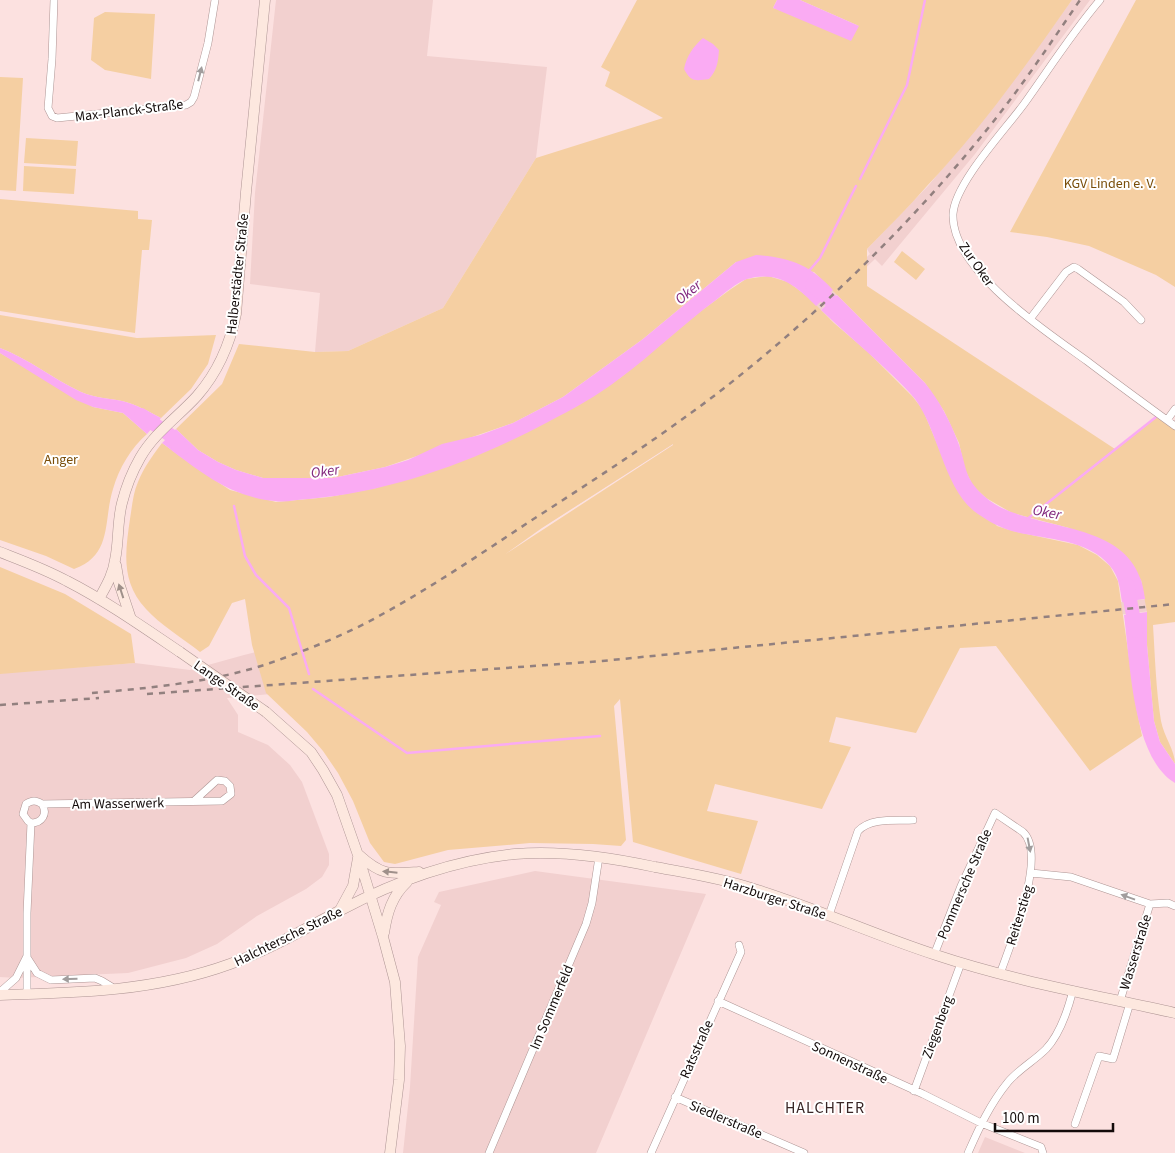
<svg xmlns="http://www.w3.org/2000/svg" width="1175" height="1153" viewBox="0 0 1175 1153" font-family="'Source Sans 3',sans-serif">
  <style>
    .built { fill: #f2d0cf }
    .green { fill: #f5cfa2; fill-rule: evenodd }
    .water { fill: #faabf3 }
    .lines { fill: none; stroke-linecap: round; stroke-linejoin: round }
    .stream { stroke: #faabf3; stroke-width: 2.5 }
    .river { stroke: #faabf3; stroke-width: 14 }
    .street-casing { stroke: #ae9594; stroke-width: 8 }
    .secondary-casing { stroke: #ae9594; stroke-width: 11 }
    .street { stroke: #fff; stroke-width: 7 }
    .secondary { stroke: #fde8df; stroke-width: 10 }
    .rail { stroke: #92807f; stroke-width: 2.5; stroke-dasharray: 6 6; stroke-linecap: butt }
    .secondary-bridge-casing { stroke: #ae9594; stroke-width: 11; stroke-linecap: butt }
    .secondary-bridge { stroke: #fde8df; stroke-width: 10 }
    .oneway { fill: #a19d9d }
    .oneway2 { fill: #9f908a }
    .labels { text-anchor: middle; stroke-width: 4; stroke-linejoin: round; paint-order: stroke }
    .street-label { font-size: 14px; fill: #130b0a; stroke: #fff }
    .park-label { font-size: 14px; fill: #794d08; stroke: #fff }
    .water-label { font-size: 15px; font-style: italic; fill: #82297e; stroke: #fff }
    .quarter-label { font-size: 16px; letter-spacing: 1px; fill: #392626; stroke: #fff }
  </style>
  <rect width="100%" height="100%" fill="#fce1e0"/>
  <path class="built" d="M276,0H433L427,56L547,67L536,158L443,308L348,351L315,352L320,293L250,284L255,193Z
    M1072,0H1090L975,154L882,266L875,259L821,310L830,319L728,409L483,565L1094,605L1175,596V608L1010,628L227,698L238,715V732L268,745L290,765L302,782L329,854V865L322,877L306,889L257,916L217,944L186,958L128,973L16,978L0,977V673L135,663L190,670L244,655L322,636L825,297L870,254L867,249L928,186L965,142L1001,97Z
    M535,871L706,894L596,1153H403L410,1087L418,957L441,905L434,902L439,892Z
    M985,1137L1025,1153H978Z"/>
  <path class="green" d="M637,0H777L773,8L859,26L800,0H1072C1027,64 981,129 927,186C908,208 887,228 867,249V286L1115,449L1156,417L1175,430V622L1153,625C1155,657 1156,690 1161,721C1164,737 1175,750 1175,764L1160,742L1154,721L1147,645V612L1141,580L1069,528L1012,513L986,498L973,486L965,470L959,443L944,411L925,383L814,272L736,262L643,339L563,397L513,423L385,467L333,478H263L236,470L218,462L198,450L176,429L222,384L239,344L315,352L348,351L443,308L536,158L663,118L605,86L610,72L601,67Z
    M1136,0H1175V287L1156,275L1089,246L1047,237L1010,232Z
    M105,12L155,14L151,79L105,70L91,60L94,18Z
    M0,77L23,78L16,191L0,190Z
    M26,138L78,141L76,166L24,163Z
    M24,166L76,169L74,194L23,191Z
    M0,199L138,211V219L152,220L149,250H142L135,333L0,311Z
    M902,251L925,269L916,280L894,262Z
    M768,276L788,282L807,296L834,323L868,352L913,397L923,410L948,470L997,526L1013,531L1078,545L1097,555L1110,566L1118,581L1136,706L1142,736L1090,771L996,646L960,648L916,733L836,717L829,742L851,747L822,809L715,784L707,811L758,821L741,874L633,842L620,699L614,706L626,840L621,846L593,844L530,843L448,850L395,864L384,862L370,843L353,801L338,773L323,751L307,732L266,693L252,645L245,599L232,603L209,646L200,652C184,639 159,624 146,609C121,582 125,553 130,519C132,507 133,493 138,482C144,467 153,455 162,443L198,469L230,490L276,502L329,497L376,488L620,378L694,316L731,289L746,279ZM673,444V445L504,555L542,528Z
    M0,315L137,338L216,335L208,364L191,389L161,418C148,411 137,405 122,401C108,398 95,398 81,392C53,379 29,359 0,348Z
    M0,353L93,407L123,413L147,434C131,448 119,468 113,489C103,521 113,555 74,569L46,556L0,540Z
    M0,567L65,594L131,634L135,663L0,674Z"/>
  <path class="water" d="M777,0H800L859,26L851,41L773,8Z
    M703,38L713,44L719,50C718,63 717,70 709,79C695,81 691,82 684,69C687,55 693,47 703,38Z
    M756,255C789,257 811,265 833,290L816,306C797,286 777,270 747,279C736,283 725,293 716,300C682,325 653,354 619,379C597,396 573,409 548,422C475,461 392,492 309,499C298,499 285,503 275,501C229,497 198,470 162,443L176,429L198,450L218,462L236,470L263,478H333L385,467L408,460L442,444L480,435L513,423L563,397L643,339L736,262Z
    M837,295L925,383C939,400 950,421 958,442C967,466 963,477 984,496C996,507 1012,513 1027,517C1068,530 1125,532 1141,580C1143,586 1144,593 1145,599L1122,602C1120,589 1119,576 1110,566C1087,538 1044,540 1012,531C999,527 988,521 978,514C944,491 939,431 915,399C908,390 899,382 891,374C868,352 844,332 821,310Z
    M0,348C29,359 53,379 81,392C95,398 108,398 122,401C137,405 148,411 161,418L147,434L123,413L93,407L76,400L0,353Z
    M1147,612V645L1154,721L1160,742L1175,764V783C1132,758 1130,660 1124,615Z"/>
  <g class="lines">
    <path class="stream" d="M860,179L907,85L925,0
      M808,272L820,258L856,186
      M234,506L245,556L256,575L289,608L309,674
      M1026,520L1156,417
      M313,689L407,753L600,736"/>
    <path class="river" d="M812,285L845,313
      M141,415L170,435L182,449
      M1127,584L1136,631"/>
    <defs>
      <path id="street" d="M54,0L52,59L48,108L52,116L57,118L186,105L191,102L194,97L208,43L215,0
        M1100,0C1072,33 1049,69 1024,104C1005,130 955,183 953,214C951,270 1047,332 1087,361C1116,383 1146,405 1175,426
        M1030,319L1066,272L1074,267L1078,269L1124,302L1141,320
        M1167,420L1175,409
        M31,823L28,821L23,814L26,804C32,800 36,800 42,804
        M1031,873L1071,877L1150,904L1168,903L1175,906
        M829,915L858,831C871,817 896,821 913,820
        M934,955L961,886L995,813L1023,832C1048,855 1010,945 1000,974
        M28,959L37,973L51,980L95,978L102,981L115,989
        M0,992L16,978L27,956
        M27,994V913L31,823C42,823 48,814 42,804L222,801L231,794L230,786L225,781L217,780L194,801
        M718,1001L923,1094L981,1123L1041,1147L1043,1153
        M1120,1001L1150,904
        M914,1091L961,963
        M675,1097L804,1153
        M1075,1124L1099,1056L1113,1059L1130,1003
        M489,1153L586,924L592,903L599,857
        M651,1153L741,952L739,945
        M968,1153C979,1128 990,1104 1008,1082C1019,1069 1034,1061 1046,1049C1060,1034 1068,1010 1073,990"/>
      <path id="secondary" d="M0,552C23,561 45,569 67,581C106,601 143,627 180,652
        M116,565L119,583L131,619
        M99,599C106,586 113,575 115,560C119,542 117,522 122,503C126,487 132,472 140,458C154,433 178,417 197,396C218,372 230,344 236,314L246,192L265,0
        M266,712L311,752L323,770L337,795L358,855L383,937L395,982L400,1046L399,1080L390,1153
        M359,855C382,876 390,874 419,872
        M340,910L353,886L358,858
        M384,933C387,913 392,896 407,882
        M0,995C78,993 156,991 230,964C269,950 304,929 341,910C396,881 453,860 515,854C562,850 609,857 655,867C687,873 720,878 751,888C814,907 874,935 936,955C1014,981 1095,995 1175,1013"/>
    </defs>
    <use href="#street" class="street-casing"/>
    <use href="#secondary" class="secondary-casing"/>
    <use href="#street" class="street"/>
    <use href="#secondary" class="secondary"/>
    <path class="rail" d="M92,693C150,688 215,682 270,663C307,650 345,635 379,616C432,587 482,553 532,520C597,478 662,436 723,389C822,311 914,221 993,122C1024,83 1052,41 1080,0
      M147,694L602,661L1175,604
      M0,705L99,698"/>
    <defs>
      <path id="secondary-bridge" d="M180,652L266,712"/>
    </defs>
    <use href="#secondary-bridge" class="secondary-bridge-casing"/>
    <use href="#secondary-bridge" class="secondary-bridge"/>
  </g>
  <defs><path id="oneway-solid" d="M-6-.8H1V-3.2L6.5 0L1 3.2V.8H-6Z" transform="scale(1.25)"/></defs>
  <g class="oneway">
    <use href="#oneway-solid" transform="translate(200 74) rotate(-76)"/>
    <use href="#oneway-solid" transform="translate(1029 845) rotate(79)"/>
    <use href="#oneway-solid" transform="translate(1128 897) rotate(-160)"/>
    <use href="#oneway-solid" transform="translate(70 979) rotate(178)"/>
  </g>
  <g class="oneway2">
    <use href="#oneway-solid" transform="translate(121 591) rotate(-108)"/>
    <use href="#oneway-solid" transform="translate(390 872) rotate(-174)"/>
  </g>
  <g class="labels">
    <g class="street-label">
      <text transform="translate(129 110) rotate(-7)" y="5">Max-Planck-Straße</text>
      <text transform="translate(977 264) rotate(55)" y="5">Zur Oker</text>
      <text transform="translate(237 274) rotate(-84)" y="5">Halberstädter Straße</text>
      <text transform="translate(227 685) rotate(35)" y="5">Lange Straße</text>
      <text transform="translate(118 803) rotate(-1)" y="5">Am Wasserwerk</text>
      <text transform="translate(964 884) rotate(-67)" y="5">Pommersche Straße</text>
      <text transform="translate(775 898) rotate(18)" y="5">Harzburger Straße</text>
      <text transform="translate(1019 915) rotate(-73)" y="5">Reiterstieg</text>
      <text transform="translate(288 936) rotate(-26)" y="5">Halchtersche Straße</text>
      <text transform="translate(1135 952) rotate(-73)" y="5">Wasserstraße</text>
      <text transform="translate(551 1007) rotate(-67)" y="5">Im Sommerfeld</text>
      <text transform="translate(937 1027) rotate(-70)" y="5">Ziegenberg</text>
      <text transform="translate(696 1049) rotate(-66)" y="5">Ratsstraße</text>
      <text transform="translate(850 1062) rotate(25)" y="5">Sonnenstraße</text>
      <text transform="translate(726 1119) rotate(23)" y="5">Siedlerstraße</text>
    </g>
    <g class="park-label">
      <text x="1110" y="188">KGV Linden e. V.</text>
      <text x="61" y="464">Anger</text>
    </g>
    <g class="water-label">
      <text transform="translate(688 292) rotate(-39)" y="5">Oker</text>
      <text transform="translate(325 471) rotate(-8)" y="5">Oker</text>
      <text transform="translate(1047 512) rotate(11)" y="5">Oker</text>
    </g>
    <g class="quarter-label">
      <text x="825" y="1113">HALCHTER</text>
    </g>
  </g>
  <path d="M995 1123v8h118v-8" fill="none" stroke="#130b0a" stroke-width="2.5"/>
  <text x="1002" y="1123" font-size="15" fill="#130b0a" stroke="#ffffff" stroke-width="4" paint-order="stroke">100 m</text>
</svg>
